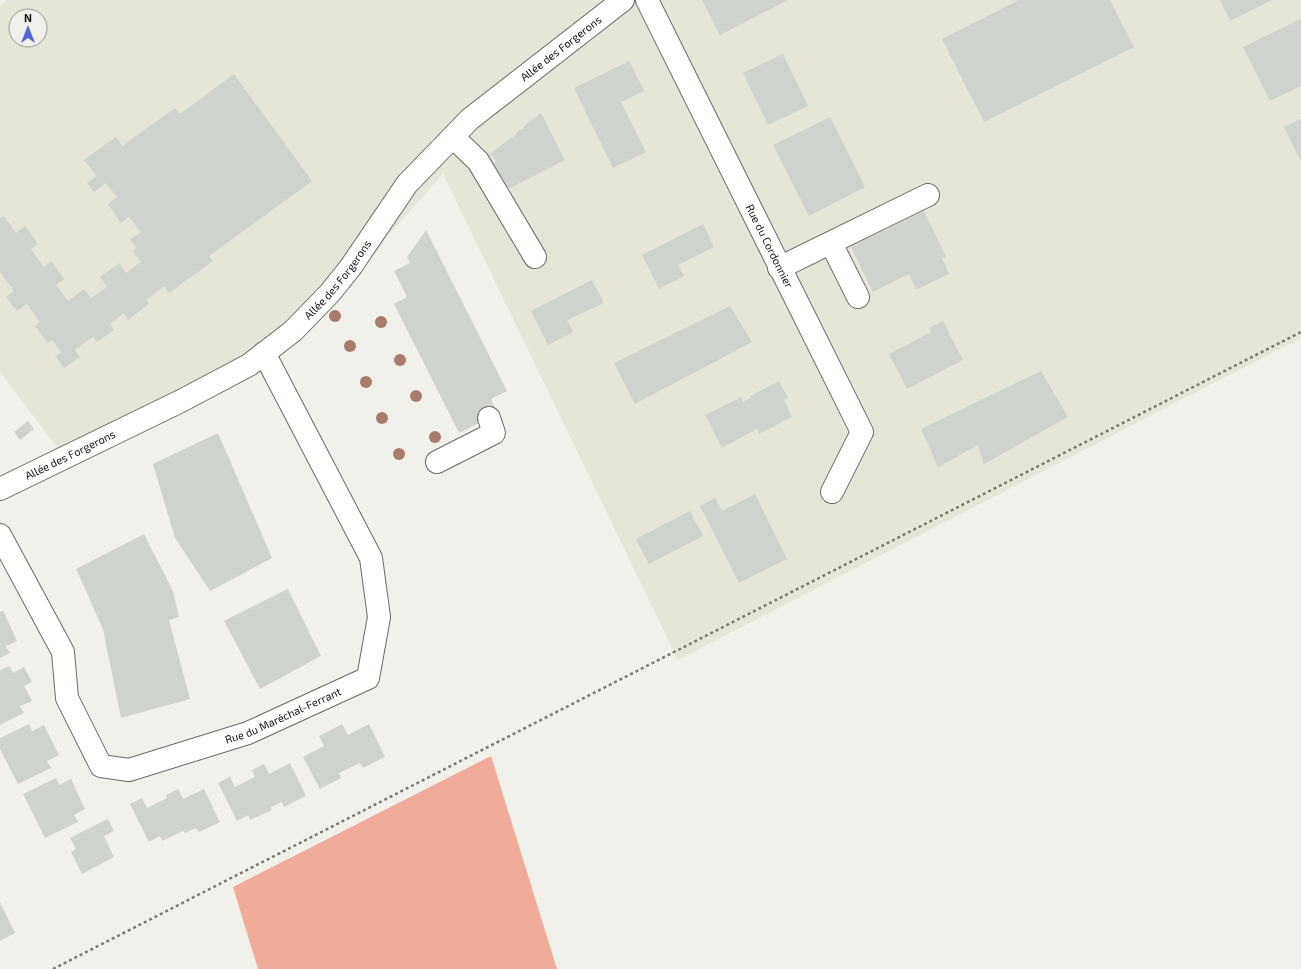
<svg xmlns="http://www.w3.org/2000/svg" width="1301" height="969" viewBox="0 0 1301 969" font-family="'Exo 2',sans-serif">
  <style>
    .built { fill: #e6e6d8; fill-rule: evenodd }
    .green { fill: #f0ac99 }
    .building { fill: #cfd3ce }
    .lines { fill: none; stroke-linecap: round; stroke-linejoin: round }
    .minor-casing { stroke: #6a6964; stroke-width: 24 }
    .path { stroke: #7b7b77; stroke-width: 2.5; stroke-dasharray: 3 3; stroke-linecap: butt }
    .minor { stroke: #fff; stroke-width: 22 }
    .tree { fill: #a87c6c }
    .labels { text-anchor: middle; stroke-width: 3.5; stroke-linejoin: round; paint-order: stroke }
    .street-label { font-size: 11px; fill: #10100e; stroke: #f1f1eb }
  </style>
  <rect width="100%" height="100%" fill="#f1f1eb"/>
  <path class="built" d="M7,0H1301V338L678,660L443,174L278,360L72,467L0,372V6ZM16,16H40V40H16Z"/>
  <path class="green" d="M491,756L557,969H258L233,887Z"/>
  <path class="building" d="M702,0H788L720,35Z
    M1019,0H1110L1134,47L984,122L942,39Z
    M1220,0H1272L1230,21Z
    M1301,19V86L1270,101L1243,47Z
    M783,54L808,106L768,125L743,73Z
    M629,61L644,91L621,102L646,152L613,168L574,88Z
    M234,74L312,181L209,256L213,261L169,293L164,286L146,300L149,304L128,320L124,313L110,324L114,330L97,342L93,337L75,350L80,357L64,368L55,356L61,352L52,340L48,343L35,326L40,322L27,304L17,311L6,297L14,291L0,272V218L4,216L16,233L25,226L38,244L31,249L44,267L51,261L64,279L56,285L68,301L84,289L91,298L107,287L100,277L119,263L126,273L141,262L133,251L137,248L130,239L141,232L129,217L121,223L108,204L117,197L106,183L94,192L87,183L97,176L84,160L116,137L122,146L175,108L180,114Z
    M541,113L565,160L506,190L492,164L496,162L492,155L486,157L512,137L513,138L519,130L524,129L523,127Z
    M830,117L865,187L809,216L773,145Z
    M1301,119V162L1284,127Z
    M924,211L946,257L942,258L949,274L916,290L909,274L873,292L851,247Z
    M703,224L714,247L678,265L684,276L659,289L642,255Z
    M426,230L507,391L491,399L498,414L459,433L394,304L407,297L394,271L410,263L407,257Z
    M592,280L604,303L567,320L573,332L548,345L531,311Z
    M730,306L752,342L635,404L614,363Z
    M943,321L963,360L907,389L889,354L931,332L929,328Z
    M1041,371L1068,417L984,464L978,445L938,467L921,429Z
    M779,381L788,398L784,400L792,417L759,434L757,429L722,448L705,415L741,397L743,402L751,398L750,396Z
    M28,421L34,429L20,440L14,432Z
    M218,433L272,558L210,591L175,538L153,464Z
    M755,494L787,559L739,583L700,506L715,498L722,511Z
    M690,511L703,536L649,564L636,539Z
    M144,534L173,591L179,617L169,620L190,699L121,718L103,629L76,569Z
    M288,589L321,656L260,689L224,621Z
    M3,610L17,641L6,646L10,653L0,658V612Z
    M10,666L13,673L24,667L32,682L24,686L32,701L20,706L24,713L0,725V670Z
    M29,724L32,731L44,725L59,755L47,761L51,768L18,784L0,749V738Z
    M342,724L348,735L369,724L385,757L363,768L360,763L339,773L341,778L320,789L303,757L324,746L319,736Z
    M290,763L306,796L284,807L282,802L271,807L272,810L250,820L248,815L237,821L218,783L230,777L235,787L255,777L252,770L264,764L269,774Z
    M56,778L59,785L71,779L85,809L74,815L78,822L45,838L23,794Z
    M178,789L183,799L204,789L220,822L199,832L196,828L185,833L183,831L162,841L160,836L149,842L130,804L142,798L147,808L167,798L166,795Z
    M108,819L114,831L104,836L114,857L82,874L71,852L76,849L70,838Z
    M0,902L15,933L0,941Z"/>
  <g class="lines">
    <defs>
      <g id="minor">
        <path id="s1" d="M647,0L862,432L832,492"/>
        <path d="M453,137L478,161L535,257"/>
        <path d="M831,243L858,297"/>
        <path d="M779,268L928,195"/>
        <path d="M437,462L494,433L489,418"/>
        <path id="s2" d="M0,489L181,401L249,365L293,331L329,294L350,268L407,184L470,119L623,0"/>
        <path id="s3" d="M0,535L63,652L67,698L101,766L129,770L248,733L368,678L379,617L371,558L264,353"/>
      </g>
    </defs>
    <use href="#minor" class="minor-casing"/>
    <path class="path" d="M53,969L1301,332"/>
    <use href="#minor" class="minor"/>
  </g>
  <g class="tree">
    <circle cx="335" cy="316" r="6"/>
    <circle cx="381" cy="322" r="6"/>
    <circle cx="350" cy="346" r="6"/>
    <circle cx="400" cy="360" r="6"/>
    <circle cx="366" cy="382" r="6"/>
    <circle cx="416" cy="396" r="6"/>
    <circle cx="382" cy="418" r="6"/>
    <circle cx="435" cy="437" r="6"/>
    <circle cx="399" cy="454" r="6"/>
  </g>
  <g class="labels">
    <g class="street-label">
      <text dy="4" stroke="none"><textPath href="#s2" startOffset="726">Allée des Forgerons</textPath></text>
      <text dy="4" stroke="none"><textPath href="#s1" startOffset="275">Rue du Cordonnier</textPath></text>
      <text dy="4" stroke="none"><textPath href="#s2" startOffset="402">Allée des Forgerons</textPath></text>
      <text dy="4" stroke="none"><textPath href="#s2" startOffset="78">Allée des Forgerons</textPath></text>
      <text dy="4" stroke="none"><textPath href="#s3" startOffset="447">Rue du Maréchal-Ferrant</textPath></text>
    </g>
  </g>
  <g transform="translate(28 28)"><circle r="19" fill="#f1f1eb" stroke="#979793"/>
  <path d="M0-3L7 15L0 10L-7 15Z" fill="#5363d9"/>
  <text y="-6" font-size="11" font-weight="bold" text-anchor="middle" fill="#10100e">N</text>
  </g>
</svg>
